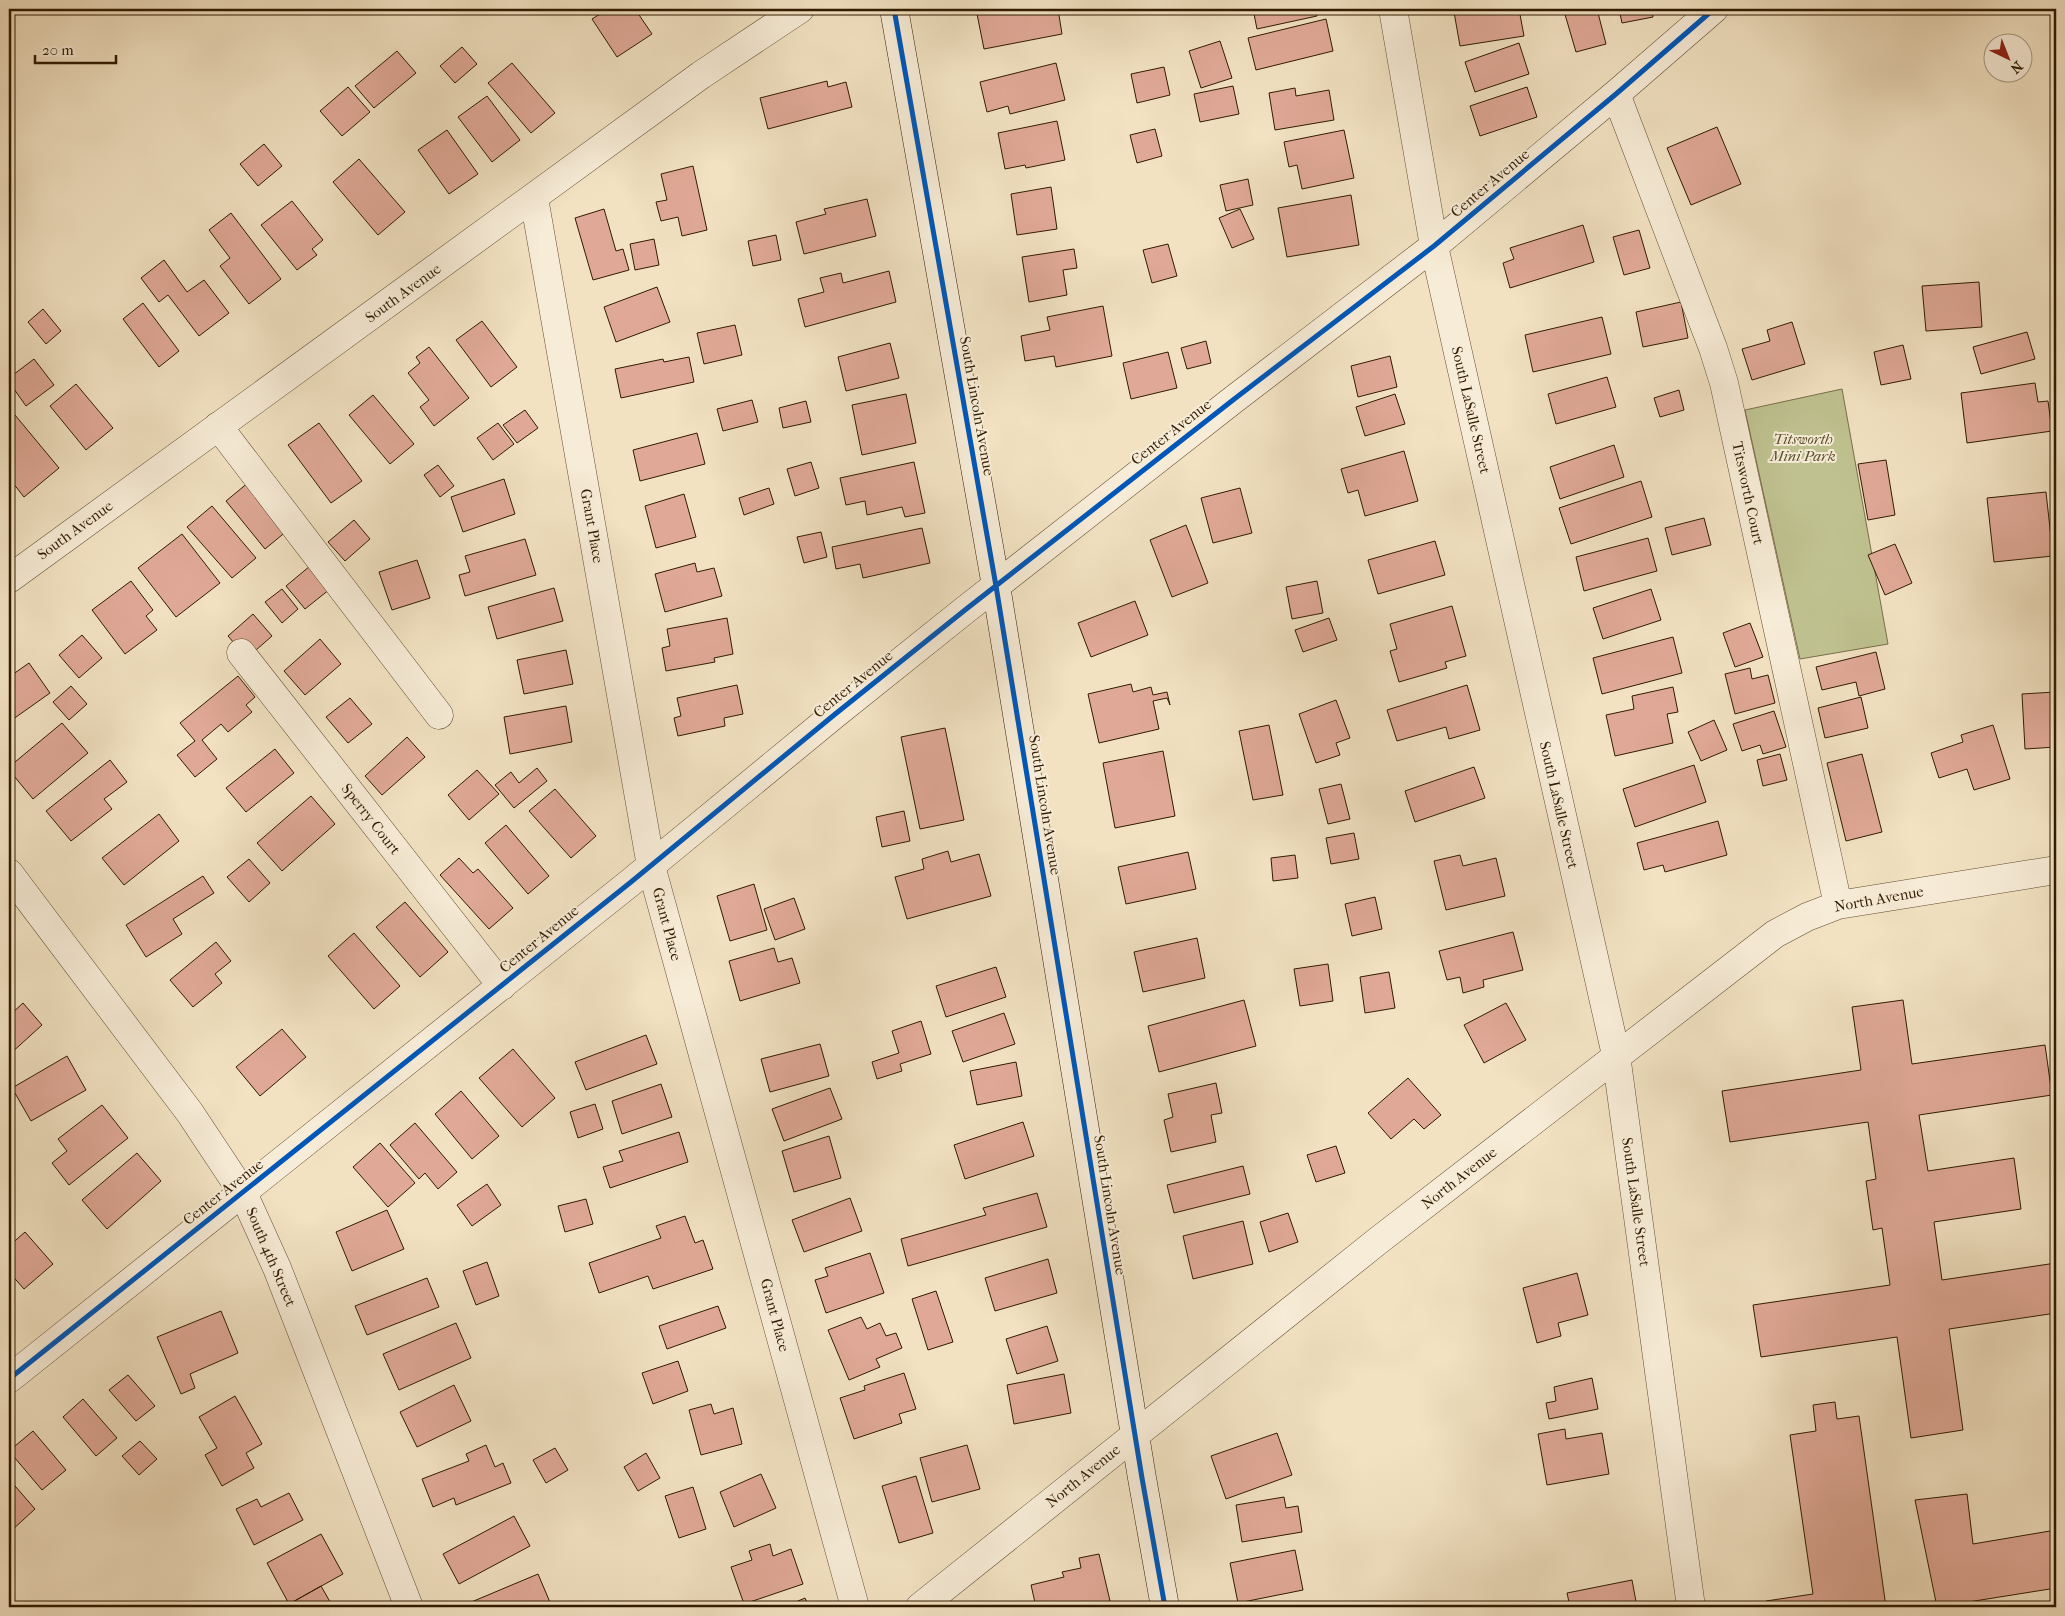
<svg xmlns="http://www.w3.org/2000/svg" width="2065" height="1616" viewBox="0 0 2065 1616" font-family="'IM FELL French Canon',serif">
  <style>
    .green { fill: #bfc290; stroke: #786e48 }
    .building { fill: #e0a997; stroke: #301b01 }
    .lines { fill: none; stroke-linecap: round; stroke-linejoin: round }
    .street-casing { stroke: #604d31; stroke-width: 29 }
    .secondary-casing { stroke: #301b01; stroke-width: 29 }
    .street { stroke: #f7ecd7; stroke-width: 28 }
    .secondary { stroke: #f7ecd7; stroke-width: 28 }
    .cycleway-casing { stroke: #f7ecd7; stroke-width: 8 }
    .cycleway { stroke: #0057b8; stroke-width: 5 }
    .labels { text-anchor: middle; stroke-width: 4; stroke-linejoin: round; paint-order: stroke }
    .street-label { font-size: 15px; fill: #301b01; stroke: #f7ecd7 }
    .park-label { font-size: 15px; font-style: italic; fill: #5b4d2c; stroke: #f7ecd7 }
  </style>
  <rect width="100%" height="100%" fill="#f2e2c2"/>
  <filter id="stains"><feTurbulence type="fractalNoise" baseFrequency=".004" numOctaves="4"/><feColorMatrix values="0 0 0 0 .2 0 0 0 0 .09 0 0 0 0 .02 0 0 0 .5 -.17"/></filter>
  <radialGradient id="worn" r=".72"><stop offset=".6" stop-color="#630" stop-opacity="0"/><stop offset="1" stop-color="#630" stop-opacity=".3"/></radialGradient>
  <path class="green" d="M1842,389L1888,644L1800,659L1745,410Z"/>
  <path class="building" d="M608,9H635L652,34L617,57L592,19Z
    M976,9H1058L1062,34L984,49Z
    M1253,9H1316L1317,16L1257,29Z
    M1475,9H1519L1524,36L1460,46L1454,12Z
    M1573,9H1597L1606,44L1576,52L1564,11Z
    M1619,9H1652L1653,17L1622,23Z
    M1326,19L1333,51L1256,70L1248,38Z
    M1220,41L1232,78L1201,88L1189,51Z
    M1519,43L1529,74L1475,92L1465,62Z
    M462,47L477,64L455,83L440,66Z
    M397,51L416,73L374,108L355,86Z
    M512,63L555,113L531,133L488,83Z
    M1056,63L1065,100L1010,114L1008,106L987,112L980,82Z
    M1164,67L1170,95L1137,103L1131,74Z
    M827,81L828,87L846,82L852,107L768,129L760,98Z
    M1233,86L1239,114L1200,122L1194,94Z
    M348,87L370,112L342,136L320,111Z
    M1527,87L1537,117L1480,136L1470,106Z
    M1295,88L1296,96L1329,90L1334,120L1275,130L1269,93Z
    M487,96L520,140L492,162L458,117Z
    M1057,121L1065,160L1026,168L1025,165L1005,169L998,133Z
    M1717,127L1741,184L1691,205L1667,148Z
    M1155,129L1162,156L1137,163L1130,135Z
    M447,130L478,174L449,194L418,150Z
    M1344,130L1354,178L1302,189L1297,165L1289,167L1284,142Z
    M264,144L282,166L258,186L240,164Z
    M359,159L405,212L378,235L333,182Z
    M693,166L707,230L682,236L678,217L661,221L656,202L667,200L661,174Z
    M1248,179L1253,205L1226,211L1220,185Z
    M1051,187L1057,229L1017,235L1011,194Z
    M1351,195L1359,245L1287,257L1278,208Z
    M867,199L876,236L804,254L796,222L826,214L824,209Z
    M292,201L323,240L312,249L317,255L297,270L261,225Z
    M604,209L616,251L623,249L629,270L593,280L575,218Z
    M1240,209L1254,239L1232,248L1219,218Z
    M231,213L281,279L249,304L220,266L230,258L209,230Z
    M1583,225L1594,262L1510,288L1503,263L1514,259L1510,248Z
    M1639,230L1650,268L1624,275L1613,237Z
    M776,235L781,260L753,266L748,241Z
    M654,239L659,265L635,270L630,244Z
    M1168,244L1177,276L1152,283L1143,250Z
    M1074,249L1077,268L1063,270L1067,295L1029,302L1022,257Z
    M164,260L187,292L204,280L229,313L199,336L168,295L159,302L141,278Z
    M889,271L896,302L805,327L798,299L824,292L820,278L841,273L843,283Z
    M1979,282L1982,327L1926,331L1922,286Z
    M657,287L670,322L616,342L604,307Z
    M1681,302L1688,338L1643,347L1636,312Z
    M143,303L179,351L159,367L123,319Z
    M1103,306L1112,356L1056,367L1054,356L1025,361L1021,336L1050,330L1047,317Z
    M43,309L61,331L46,344L28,322Z
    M1602,317L1611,354L1533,372L1525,335Z
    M482,321L517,367L491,387L456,340Z
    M1792,322L1805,364L1752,380L1742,349L1770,341L1767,330Z
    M735,325L742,355L704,364L697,333Z
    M2027,332L2035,359L1981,374L1973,347Z
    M1206,341L1211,363L1187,369L1181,348Z
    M890,343L899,378L846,391L838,357Z
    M1903,345L1911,379L1881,385L1874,352Z
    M429,347L469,398L434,426L420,407L429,400L408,373L420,363L416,357Z
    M1168,352L1177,388L1131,399L1123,363Z
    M1390,356L1397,387L1358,397L1351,366Z
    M689,357L694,382L621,398L615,369L663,359L664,362Z
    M34,359L54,385L26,406L9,382V378Z
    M1607,377L1616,407L1556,424L1548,394Z
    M2035,383L2038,402L2048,401L2052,431L1967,443L1961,393Z
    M76,384L113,428L86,450L50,406Z
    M1679,390L1684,410L1660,417L1654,398Z
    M906,394L916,443L862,455L852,405Z
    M1395,394L1405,424L1365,436L1356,407Z
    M373,395L414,444L390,464L349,415Z
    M752,400L758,422L723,431L717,409Z
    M806,401L811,422L783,428L779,408Z
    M525,410L538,428L517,443L503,425Z
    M15,415L59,468L24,497L9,478V420Z
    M319,423L362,481L331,503L288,445Z
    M498,423L514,444L493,460L477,438Z
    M697,433L705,464L640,481L633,450Z
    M1614,445L1624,477L1560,499L1550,467Z
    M1404,451L1418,501L1365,516L1358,490L1348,493L1341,469Z
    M1886,460L1895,515L1868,520L1858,464Z
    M811,462L819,488L795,496L787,469Z
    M914,462L925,513L905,517L902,507L867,515L865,501L846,505L840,478Z
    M438,465L454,486L440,497L424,475Z
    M504,479L515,514L463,532L451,497Z
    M1641,481L1652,517L1571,544L1559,508Z
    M249,482L288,530L265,549L226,501Z
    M769,488L774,504L744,515L739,498Z
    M1240,488L1252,533L1213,543L1201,498Z
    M2046,492L2053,556L1994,562L1987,498Z
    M684,494L696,537L656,548L645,506Z
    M212,506L256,558L232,578L187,527Z
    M1704,518L1711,545L1672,555L1665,528Z
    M354,520L370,539L345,561L328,542Z
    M1186,525L1208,583L1172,597L1150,540Z
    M922,528L930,563L863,578L860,564L836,569L832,547Z
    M821,532L827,557L804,563L797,537Z
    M182,534L220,583L176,617L138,568Z
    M1648,538L1657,571L1584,591L1576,557Z
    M525,539L536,575L465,596L459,575L470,572L465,556Z
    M1435,541L1445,575L1378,594L1368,560Z
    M1895,544L1912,583L1885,595L1868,555Z
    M417,560L430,598L392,610L379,572Z
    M695,563L697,572L714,568L722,596L665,612L655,574Z
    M310,566L330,589L305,609L286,586Z
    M131,581L153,610L146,616L157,630L125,654L92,610Z
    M1317,581L1323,613L1292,619L1286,587Z
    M554,588L563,621L497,639L488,607Z
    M282,589L298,609L282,623L265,602Z
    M1651,589L1661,620L1603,639L1593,608Z
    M1135,601L1148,635L1091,657L1078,623Z
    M1452,606L1466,656L1445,662L1447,668L1399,682L1390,651L1397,649L1390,624Z
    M253,614L272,636L247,658L228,636Z
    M727,618L733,654L714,658L715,662L666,671L662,648L670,646L667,629Z
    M1329,618L1337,640L1303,652L1295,630Z
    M1750,623L1763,657L1735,667L1723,633Z
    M82,635L102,658L79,678L59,655Z
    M1673,637L1682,673L1602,694L1593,658Z
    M320,639L341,664L305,695L284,671Z
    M566,650L573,684L524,694L517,660Z
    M1876,652L1885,689L1859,696L1856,682L1822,690L1816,667Z
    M29,663L50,693L9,722V677Z
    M1750,668L1752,679L1768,675L1775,703L1735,714L1725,674Z
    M238,676L255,697L246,705L252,712L228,732L221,724L202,740L217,759L195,777L177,755L195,741L180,723Z
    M1131,684L1133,692L1151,687L1153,695L1167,692L1170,705L1167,698L1153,701L1159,729L1099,743L1088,694Z
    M737,685L743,714L724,718L725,726L678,736L674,718L681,716L677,698Z
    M1467,685L1480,730L1449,739L1446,727L1397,741L1387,710Z
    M71,686L87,704L69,720L53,702Z
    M1673,687L1678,712L1667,714L1673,743L1615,756L1606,715L1634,709L1632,696Z
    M2055,692L2056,747L2025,749L2022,694Z
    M1861,697L1868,728L1825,738L1818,708Z
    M350,698L372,724L348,743L326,717Z
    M1336,700L1350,738L1336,743L1340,755L1316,763L1299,714Z
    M566,706L572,742L510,754L504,717Z
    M1774,711L1786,747L1763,754L1760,745L1742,751L1733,724Z
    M1714,720L1727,750L1701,761L1688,732Z
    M62,723L88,753L33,799L9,770V767Z
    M1269,725L1283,795L1253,800L1239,731Z
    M1993,725L2010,779L1974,790L1967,769L1939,778L1931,753L1963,742L1961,735Z
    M945,728L964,820L920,829L901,737Z
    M407,737L425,757L382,795L365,776Z
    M275,749L294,773L246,812L226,788Z
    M1163,751L1175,816L1115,828L1103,763Z
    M1780,754L1787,780L1763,786L1757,760Z
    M1862,754L1882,832L1846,841L1827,763Z
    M110,760L127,782L104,799L112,809L71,841L46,811Z
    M1694,765L1706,802L1635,827L1623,789Z
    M1474,767L1485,798L1415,822L1405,791Z
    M537,768L547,781L514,808L495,785L511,772L519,783Z
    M477,770L499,794L469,820L448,795Z
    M1341,784L1350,819L1328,824L1319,789Z
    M555,789L596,836L571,858L529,811Z
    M311,796L335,824L282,871L257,843Z
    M904,811L910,841L882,847L876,817Z
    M159,814L179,841L124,885L102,858Z
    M1718,821L1727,855L1665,872L1663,865L1644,870L1637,843Z
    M506,825L549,876L528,894L485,843Z
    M1354,833L1359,859L1331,864L1326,838Z
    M948,851L951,862L979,854L991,896L907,919L895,877L924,869L922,859Z
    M1188,852L1196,889L1126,904L1118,867Z
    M1295,855L1298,878L1273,881L1271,858Z
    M1460,855L1463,866L1496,858L1505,896L1446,910L1434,861Z
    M459,858L473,873L478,869L513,908L489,929L440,875Z
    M249,859L270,883L249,902L227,877Z
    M203,876L214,893L173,919L182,934L146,957L126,925Z
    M754,884L767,930L730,941L717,896Z
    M1375,897L1382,929L1352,936L1345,904Z
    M794,898L805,929L775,940L764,909Z
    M405,902L448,952L420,977L376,927Z
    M1513,932L1523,970L1483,980L1484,987L1463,993L1460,977L1447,980L1439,951Z
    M354,933L400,986L374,1009L328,956Z
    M1197,938L1205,978L1143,992L1134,952Z
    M216,942L231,961L215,974L222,983L193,1007L170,980Z
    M774,948L778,962L792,958L800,983L740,1001L729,961Z
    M1328,964L1333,1001L1300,1006L1294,969Z
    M996,967L1006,997L946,1017L936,986Z
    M1389,972L1395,1008L1365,1013L1360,977Z
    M1244,1000L1256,1046L1159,1072L1148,1026Z
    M1903,1000L1912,1064L2045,1045L2052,1095L1919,1115L1928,1171L2014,1158L2021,1209L1934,1222L1942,1280L2056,1263V1313L1949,1329L1963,1430L1911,1438L1897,1337L1761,1357L1753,1305L1890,1285L1882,1228L1873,1230L1866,1181L1876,1179L1868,1122L1730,1142L1722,1091L1861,1070L1852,1007Z
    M23,1003L42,1025L9,1055V1016Z
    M1506,1003L1526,1040L1484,1063L1464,1025Z
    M1004,1013L1015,1044L963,1062L952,1031Z
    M921,1021L931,1054L900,1064L902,1071L877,1079L872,1062L899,1053L892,1031Z
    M282,1029L306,1057L260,1096L236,1067Z
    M646,1035L657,1064L586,1090L575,1062Z
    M820,1044L829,1076L770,1092L761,1059Z
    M513,1049L555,1098L522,1127L479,1078Z
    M67,1056L86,1090L31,1121L12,1088Z
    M1016,1062L1022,1096L977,1105L970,1071Z
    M1408,1078L1441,1115L1424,1129L1414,1119L1391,1139L1368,1113Z
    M1216,1083L1222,1113L1211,1115L1216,1142L1171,1152L1164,1120L1173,1117L1168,1094Z
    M661,1084L672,1117L622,1134L612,1101Z
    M830,1088L842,1119L784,1141L772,1109Z
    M461,1091L499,1136L472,1159L435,1114Z
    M595,1104L603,1129L578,1138L570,1112Z
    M102,1105L128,1138L69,1185L52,1163L67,1151L58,1139Z
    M1023,1122L1034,1156L965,1179L954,1145Z
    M415,1123L457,1172L438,1189L425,1173L419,1179L390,1145Z
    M679,1132L688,1162L610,1188L603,1167L623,1161L619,1151Z
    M829,1136L841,1178L794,1192L782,1151Z
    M380,1143L415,1183L388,1207L353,1167Z
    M1336,1146L1345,1173L1316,1182L1307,1155Z
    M137,1153L161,1181L107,1229L82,1200Z
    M1243,1166L1250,1194L1174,1213L1167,1185Z
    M487,1184L501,1205L472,1226L457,1205Z
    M1037,1193L1047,1227L908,1266L901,1239L986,1215L983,1208Z
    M850,1198L862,1231L804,1252L792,1220Z
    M586,1199L593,1224L565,1232L558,1206Z
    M387,1210L404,1249L352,1271L336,1232Z
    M1288,1213L1298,1242L1269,1252L1260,1222Z
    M685,1216L695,1243L703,1240L713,1269L653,1289L648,1276L599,1293L589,1263L661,1238L656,1226Z
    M1243,1221L1253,1264L1193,1279L1183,1236Z
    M25,1232L53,1264L24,1289L9,1272V1246Z
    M870,1253L884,1293L826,1313L815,1280L828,1276L825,1268Z
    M1048,1259L1057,1293L995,1311L985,1278Z
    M487,1262L499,1296L476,1305L463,1271Z
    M1577,1273L1588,1315L1558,1323L1561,1336L1537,1343L1523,1288Z
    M427,1278L439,1307L367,1335L355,1306Z
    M936,1291L953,1342L928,1350L912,1299Z
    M718,1306L726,1328L667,1349L659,1326Z
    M221,1311L238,1353L190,1374L195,1388L181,1394L157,1337Z
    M861,1317L867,1329L880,1323L886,1336L896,1333L902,1348L876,1359L880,1367L849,1380L828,1330Z
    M456,1323L471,1358L399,1390L383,1354Z
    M1047,1326L1058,1361L1017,1374L1006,1339Z
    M678,1361L688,1391L653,1404L642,1373Z
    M904,1373L916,1409L899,1414L902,1423L854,1439L840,1398L865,1390L864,1386Z
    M1064,1374L1071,1413L1014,1424L1007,1385Z
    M128,1375L155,1406L136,1421L109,1390Z
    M1592,1378L1598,1409L1549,1419L1546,1403L1556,1401L1554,1387Z
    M454,1385L471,1421L417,1447L400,1412Z
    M235,1396L262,1444L246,1453L254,1468L222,1486L205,1455L217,1448L199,1417Z
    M83,1399L117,1438L96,1456L63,1417Z
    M1835,1402L1837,1419L1859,1416L1886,1607H1767L1766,1601L1813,1594L1790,1435L1816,1431L1813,1405Z
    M711,1404L714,1414L733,1408L742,1444L701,1455L689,1410Z
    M1565,1429L1566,1439L1602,1433L1609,1474L1547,1485L1538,1434Z
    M33,1431L66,1470L42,1490L9,1451Z
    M1277,1433L1292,1475L1226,1499L1211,1456Z
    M140,1441L157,1459L139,1475L122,1456Z
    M486,1445L495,1467L503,1463L511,1483L456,1505L454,1498L433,1507L422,1479L469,1461L466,1454Z
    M967,1445L980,1489L932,1502L920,1458Z
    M555,1448L568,1470L546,1483L533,1460Z
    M646,1453L660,1478L638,1491L624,1467Z
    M761,1474L776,1508L734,1527L720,1492Z
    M916,1476L933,1533L899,1543L882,1486Z
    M9,1479L35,1509L11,1531L9,1528Z
    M693,1487L706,1529L679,1538L665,1496Z
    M289,1493L303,1520L254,1545L236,1509L257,1499L261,1507Z
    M1967,1494L1973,1544L2056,1530V1588L1937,1607L1915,1500Z
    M1284,1497L1286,1508L1298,1506L1302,1532L1242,1542L1236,1505Z
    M514,1516L530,1546L459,1584L443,1554Z
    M321,1534L343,1574L289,1604L267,1563Z
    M770,1544L773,1556L791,1549L803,1584L744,1604L731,1567L752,1560L749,1551Z
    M1295,1550L1303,1590L1238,1603L1230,1563Z
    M1099,1554L1110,1601L1083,1607H1036L1031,1585L1064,1577L1062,1572L1081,1568L1079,1558Z
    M538,1574L552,1607H471L469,1603Z
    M1632,1580L1637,1607H1570L1567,1593Z
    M321,1586L333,1607H284Z
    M805,1598L809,1607H784Z"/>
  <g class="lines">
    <defs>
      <path id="street" d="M1393,9L1434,246L1616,1055L1691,1607
        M1616,94L1713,348L1724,383L1838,905
        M534,198L651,866L855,1607
        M218,426L439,715
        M9,579L701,75L800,9
        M241,653L502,986
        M9,873L190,1113L243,1193L277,1268L409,1607
        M9,1379L631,882L834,715L965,610L1233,400L1434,246L1616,94L1714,9
        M920,1607L1379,1240L1775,934L1807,917L1838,905L2056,870"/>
      <path id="secondary" d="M894,9L996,586L1142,1478L1165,1607"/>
    </defs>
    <use href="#street" class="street-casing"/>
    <use href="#secondary" class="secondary-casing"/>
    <use href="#street" class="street"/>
    <use href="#secondary" class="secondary"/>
    <defs>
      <path id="cycleway" d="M894,9L996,586L1142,1478L1165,1607
        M9,1379L631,882L834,715L965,610L1233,400L1434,246L1616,94L1714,9"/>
    </defs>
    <use href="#cycleway" class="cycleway-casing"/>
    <use href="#cycleway" class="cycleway"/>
  </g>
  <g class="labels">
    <g class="street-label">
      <text transform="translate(1490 183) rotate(-40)" y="5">Center Avenue</text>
      <text transform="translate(403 293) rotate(-36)" y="5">South Avenue</text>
      <text transform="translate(977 406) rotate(80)" y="5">South Lincoln Avenue</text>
      <text transform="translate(1471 410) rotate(77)" y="5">South LaSalle Street</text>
      <text transform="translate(1171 432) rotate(-38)" y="5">Center Avenue</text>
      <text transform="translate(1748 493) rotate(78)" y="5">Titsworth Court</text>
      <text transform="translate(592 526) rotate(80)" y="5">Grant Place</text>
      <text transform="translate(75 530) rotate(-36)" y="5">South Avenue</text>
      <text transform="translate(853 684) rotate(-39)" y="5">Center Avenue</text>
      <text transform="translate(1045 805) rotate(81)" y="5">South Lincoln Avenue</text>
      <text transform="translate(1559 805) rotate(77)" y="5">South LaSalle Street</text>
      <text transform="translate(371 819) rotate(52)" y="5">Sperry Court</text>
      <text transform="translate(1879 899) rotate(-10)" y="5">North Avenue</text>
      <text transform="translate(667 924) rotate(75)" y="5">Grant Place</text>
      <text transform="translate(539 939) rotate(-39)" y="5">Center Avenue</text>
      <text transform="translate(1459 1178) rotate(-38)" y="5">North Avenue</text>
      <text transform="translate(223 1192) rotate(-38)" y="5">Center Avenue</text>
      <text transform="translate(1636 1202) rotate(82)" y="5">South LaSalle Street</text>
      <text transform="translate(1110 1205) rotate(81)" y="5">South Lincoln Avenue</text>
      <text transform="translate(271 1257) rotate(67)" y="5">South 4th Street</text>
      <text transform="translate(775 1315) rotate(75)" y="5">Grant Place</text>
      <text transform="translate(1083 1476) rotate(-39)" y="5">North Avenue</text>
    </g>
    <g class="park-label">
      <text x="1803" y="444">Titsworth<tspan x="1803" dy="17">Mini Park</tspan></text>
    </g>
  </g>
  <rect width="2065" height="1616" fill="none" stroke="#f2e2c2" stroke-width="30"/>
  <rect x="10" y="10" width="2045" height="1596" fill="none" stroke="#301b01" stroke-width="2.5"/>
  <rect x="15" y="15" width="2035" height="1586" fill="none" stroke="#301b01"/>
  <g transform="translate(2008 58) rotate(137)"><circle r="24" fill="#f7ecd7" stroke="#a79881"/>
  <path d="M0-4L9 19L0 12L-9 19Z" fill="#8f2418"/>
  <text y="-8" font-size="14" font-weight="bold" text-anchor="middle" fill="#301b01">N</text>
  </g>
  <path d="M35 55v8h81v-8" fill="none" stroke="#301b01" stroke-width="2.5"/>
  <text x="42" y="55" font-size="15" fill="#301b01" stroke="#f7ecd7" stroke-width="4" paint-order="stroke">20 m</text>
  <rect width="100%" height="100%" filter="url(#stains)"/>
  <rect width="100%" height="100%" fill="url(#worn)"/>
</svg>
